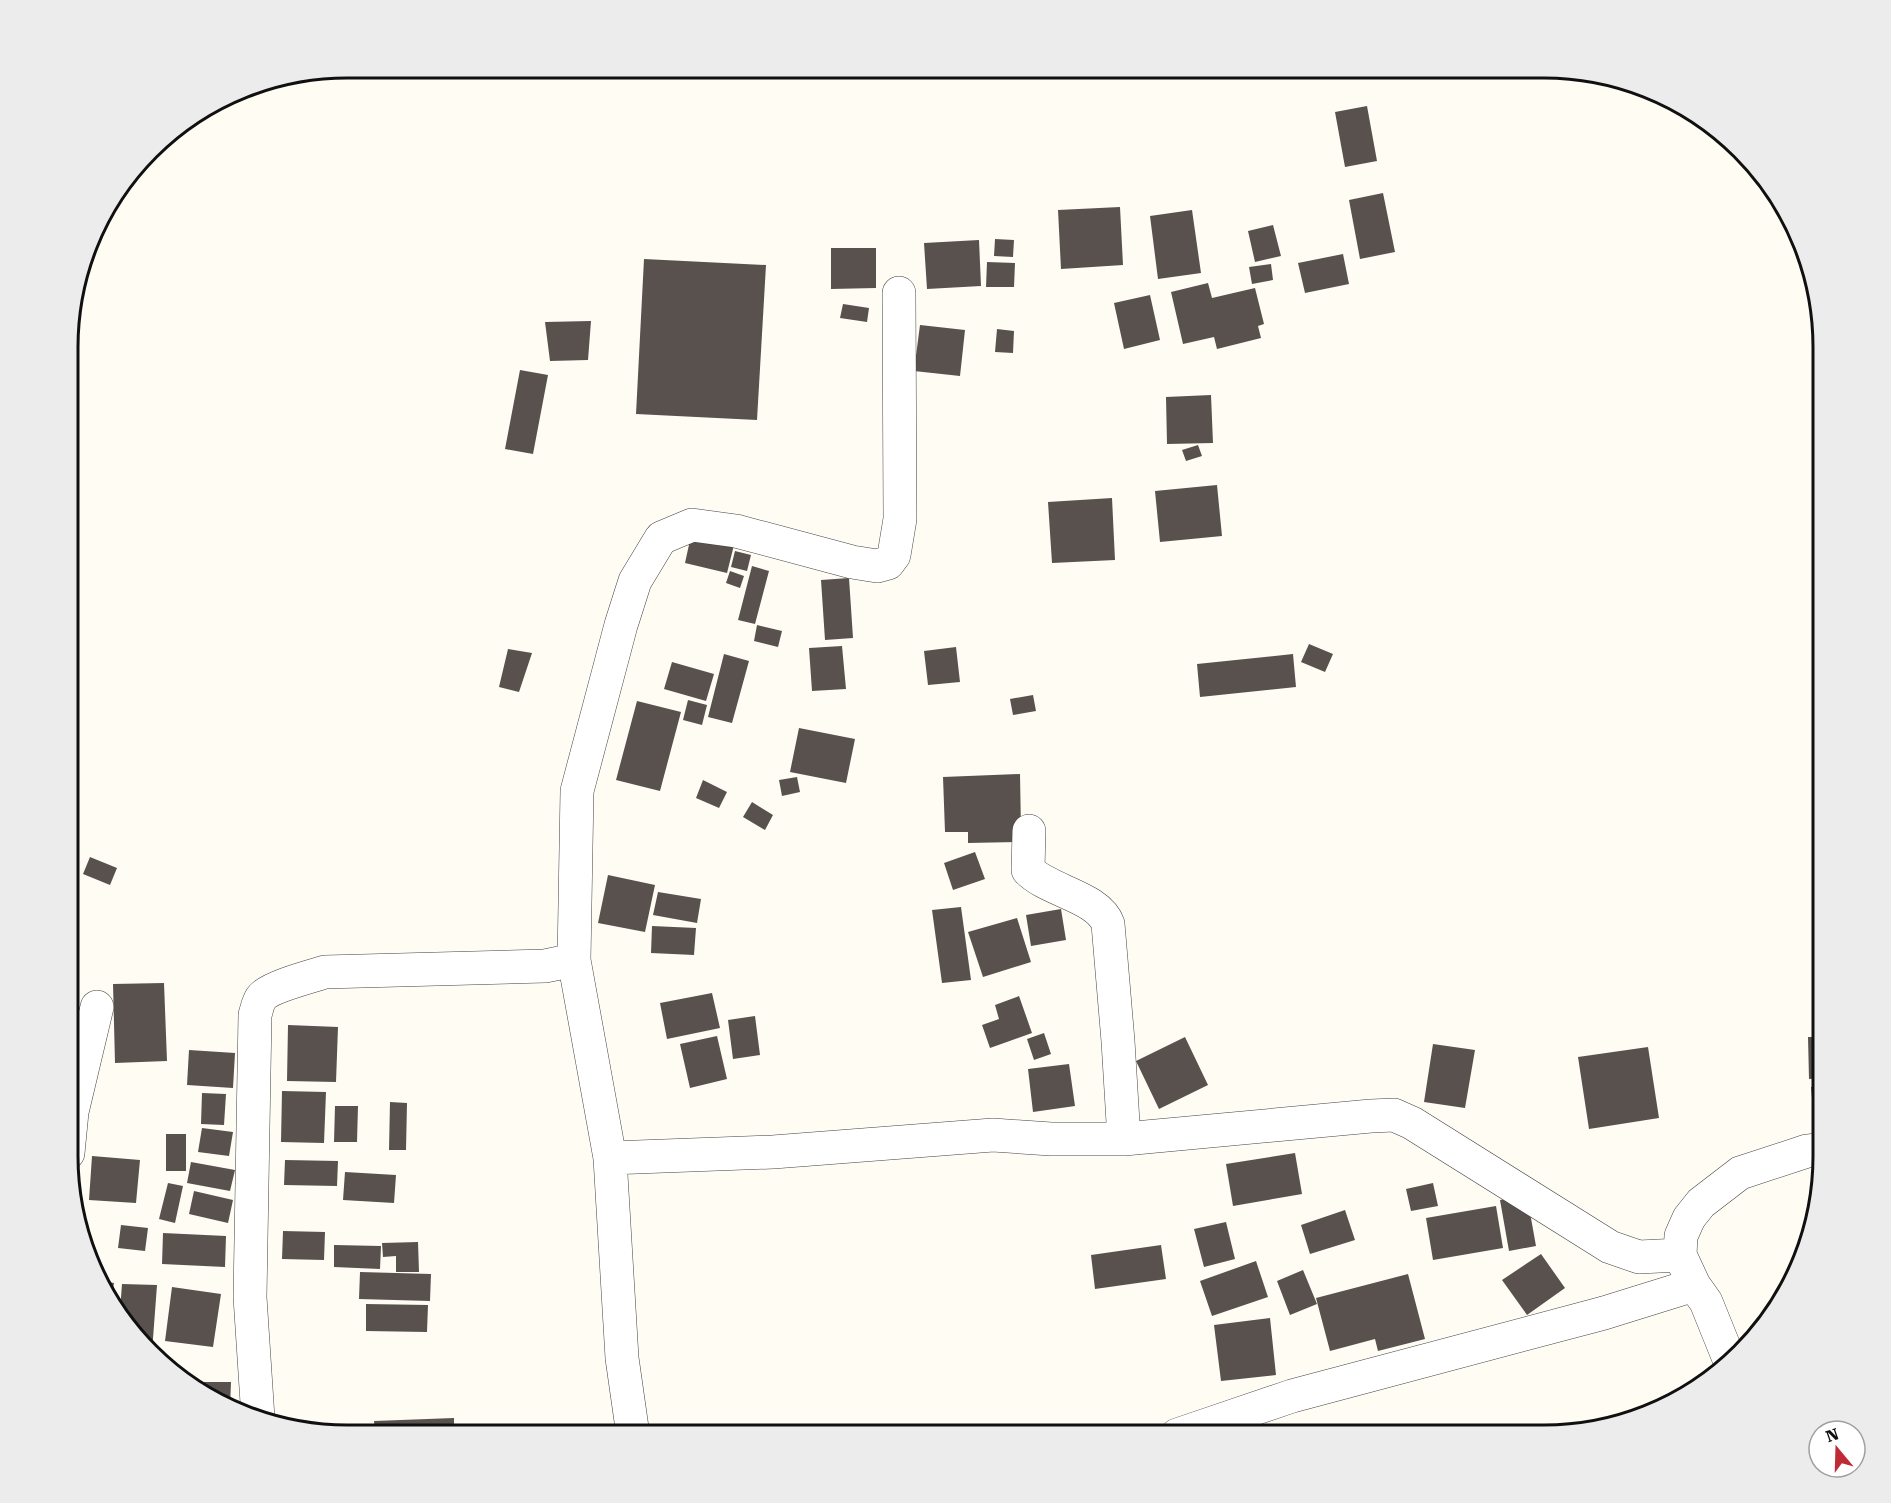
<svg xmlns="http://www.w3.org/2000/svg" width="1891" height="1503" viewBox="0 0 1891 1503" font-family="'Roboto Serif',serif">
  <style>
    .building { fill: #59514d }
    .lines { fill: none; stroke-linecap: round; stroke-linejoin: round }
    .minor-casing { stroke: #434343; stroke-width: 34 }
    .minor { stroke: #fff; stroke-width: 33 }
    .rim { fill: none; stroke: #101010; stroke-width: 3 }
  </style>
  <rect width="100%" height="100%" fill="#fffcf4"/>
  <path class="building" d="M1367,106L1377,161L1345,167L1335,112Z
    M1383,193L1395,252L1360,259L1349,200Z
    M1120,207L1123,265L1061,269L1058,210Z
    M1192,210L1201,273L1158,279L1150,216Z
    M1273,225L1281,256L1255,262L1248,231Z
    M995,239L1014,240L1013,257L994,256Z
    M979,240L981,286L927,289L924,243Z
    M831,248H876V288L831,289Z
    M1343,254L1349,284L1305,293L1298,263Z
    M644,259L766,265L757,420L636,414Z
    M987,262L1015,263L1014,287H986Z
    M1271,264L1273,280L1252,284L1249,267Z
    M1208,283L1212,298L1255,288L1264,324L1258,326L1261,338L1217,349L1214,337L1183,344L1171,292Z
    M1150,295L1160,340L1124,349L1114,303Z
    M843,304L869,308L867,322L840,318Z
    M591,321L588,360L550,361L545,322Z
    M920,325L965,330L960,376L914,371Z
    M997,329L1014,331L1013,353L995,352Z
    M520,370L548,375L533,454L505,449Z
    M1211,395L1213,443L1167,444L1166,397Z
    M1198,445L1202,456L1186,461L1182,450Z
    M1217,485L1222,536L1160,542L1155,491Z
    M1112,498L1115,560L1052,563L1048,502Z
    M692,531L735,541L727,573L685,563Z
    M735,551L751,555L747,571L731,567Z
    M752,566L769,571L755,624L738,620Z
    M730,571L744,576L740,588L726,583Z
    M849,578L853,638L825,640L821,580Z
    M757,625L782,631L778,647L754,641Z
    M1309,644L1333,654L1325,672L1301,662Z
    M842,646L846,689L812,691L809,648Z
    M956,647L960,682L928,685L924,651Z
    M508,649L532,653L519,692L499,687Z
    M724,654L749,661L732,723L708,717Z
    M1293,654L1296,687L1200,697L1197,664Z
    M672,662L714,674L706,701L664,689Z
    M1033,695L1036,711L1013,715L1010,699Z
    M688,700L707,705L702,725L683,720Z
    M637,701L681,712L660,791L616,780Z
    M799,728L855,739L846,783L790,772Z
    M1020,774L1021,831L1017,842L968,843V832H945L943,777Z
    M797,777L800,792L782,796L779,780Z
    M703,780L727,792L719,808L696,798Z
    M752,802L773,815L765,830L743,817Z
    M975,852L985,879L953,890L944,863Z
    M90,857L117,868L110,885L83,874Z
    M608,875L655,885L645,932L598,923Z
    M658,892L701,899L697,923L653,915Z
    M961,907L971,980L942,983L932,910Z
    M1061,909L1066,940L1031,946L1026,915Z
    M1017,918L1031,962L983,977L968,932Z
    M652,926L696,928L694,955L651,953Z
    M164,983L167,1061L115,1063L113,984Z
    M712,993L720,1028L667,1039L660,1003Z
    M1019,996L1032,1033L990,1048L982,1025L999,1019L995,1005Z
    M755,1016L760,1055L733,1059L728,1020Z
    M288,1025L338,1027L336,1082L287,1081Z
    M1044,1033L1051,1054L1034,1060L1027,1039Z
    M717,1036L727,1079L690,1088L680,1044Z
    M1185,1037L1208,1085L1159,1109L1136,1061Z
    M1808,1037H1823V1078L1809,1079Z
    M1433,1044L1475,1050L1465,1108L1424,1102Z
    M1648,1047L1659,1118L1589,1129L1578,1057Z
    M189,1050L235,1053L233,1088L187,1085Z
    M1069,1064L1075,1106L1033,1112L1028,1069Z
    M1823,1086V1119L1814,1120L1811,1087Z
    M282,1091L326,1092L324,1143L281,1142Z
    M202,1093L226,1094L224,1125L201,1124Z
    M390,1102L407,1103L406,1150H389Z
    M335,1106H358L357,1142H334Z
    M202,1128L233,1132L229,1156L198,1152Z
    M166,1134H186V1171H166Z
    M1295,1153L1302,1194L1233,1206L1226,1164Z
    M92,1156L140,1160L136,1203L89,1200Z
    M285,1160L338,1161L337,1186L284,1185Z
    M191,1162L235,1170L230,1191L187,1183Z
    M345,1172L396,1175L394,1203L343,1200Z
    M168,1183L183,1186L175,1223L159,1219Z
    M1433,1183L1438,1206L1411,1211L1406,1189Z
    M194,1191L233,1200L228,1223L189,1214Z
    M1527,1196L1536,1246L1509,1251L1500,1200Z
    M1496,1206L1503,1248L1433,1260L1426,1218Z
    M1345,1210L1355,1240L1310,1254L1301,1225Z
    M1226,1222L1235,1259L1204,1267L1194,1229Z
    M121,1225L148,1228L145,1251L118,1248Z
    M283,1231L325,1232L324,1260L282,1259Z
    M163,1233L226,1236L225,1267L162,1264Z
    M418,1242L419,1272H396V1256L383,1257L382,1243Z
    M334,1245L381,1246L380,1269L334,1267Z
    M1161,1245L1166,1279L1095,1289L1091,1255Z
    M1541,1254L1565,1288L1527,1315L1502,1280Z
    M1256,1261L1268,1297L1212,1316L1200,1281Z
    M1303,1270L1317,1304L1290,1315L1277,1281Z
    M360,1272L431,1274L430,1301L359,1299Z
    M1408,1274L1425,1339L1378,1351L1375,1339L1330,1351L1316,1298Z
    M97,1280L114,1283L111,1299Z
    M122,1284L157,1285L152,1352L120,1311Z
    M172,1287L221,1294L213,1347L165,1341Z
    M366,1304L428,1305L427,1332L366,1331Z
    M1270,1318L1276,1375L1221,1381L1214,1325Z
    M188,1382H231L230,1408L202,1390Z
    M454,1418V1435H375L374,1421Z"/>
  <g class="lines">
    <defs>
      <path id="minor" d="M1029,831L1028,870C1048,891 1099,897 1108,924L1118,1041L1124,1139
        M68,1153L72,1112L97,1007
        M610,1158L773,1152L993,1135L1051,1139H1124L1371,1116L1394,1115L1412,1123L1610,1247L1639,1257L1680,1255
        M1729,1359L1706,1302L1694,1285L1680,1255L1681,1236L1689,1218L1701,1203L1740,1173L1807,1151L1823,1149
        M258,1418L250,1297L255,1015C257,1009 258,1001 262,997C270,987 312,976 325,972L545,966L574,960
        M633,1435L622,1358L610,1158L574,960L577,791L621,625L635,581L661,538L692,525L736,531L852,562L877,566L888,563L894,555L900,519L899,293
        M1177,1435L1292,1396L1604,1313L1694,1285"/>
    </defs>
    <use href="#minor" class="minor-casing"/>
    <use href="#minor" class="minor"/>
  </g>
  <path d="M0 0H1891V1503H0ZM347 78H1544A269 269 0 0 1 1813 347V1156A269 269 0 0 1 1544 1425H347A269 269 0 0 1 78 1156V347A269 269 0 0 1 347 78Z" fill="#ececec" fill-rule="evenodd"/>
  <path class="rim" d="M347 78H1544A269 269 0 0 1 1813 347V1156A269 269 0 0 1 1544 1425H347A269 269 0 0 1 78 1156V347A269 269 0 0 1 347 78Z"/>
  <g transform="translate(1837 1449) rotate(341)"><circle r="28" fill="#ffffff" stroke="#9f9f9f" stroke-width="1.5"/>
  <path d="M0-4.5L10 22L0 15L-10 22Z" fill="#bf2a35"/>
  <text y="-9" font-size="16" font-weight="bold" text-anchor="middle" fill="#101010">N</text>
  </g>
</svg>
